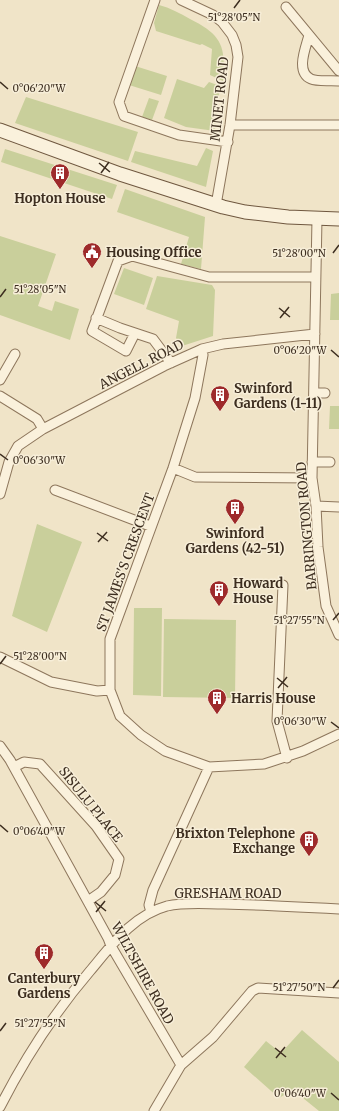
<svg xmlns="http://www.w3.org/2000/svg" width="339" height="1111" viewBox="0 0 339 1111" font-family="Merriweather,serif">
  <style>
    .green { fill: #c9cf9b }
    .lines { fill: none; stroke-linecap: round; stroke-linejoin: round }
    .street-casing { stroke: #8d765c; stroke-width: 11 }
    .secondary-casing { stroke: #6f573f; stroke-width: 15 }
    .street { stroke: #faf1dc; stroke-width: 9 }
    .secondary { stroke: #faf1dc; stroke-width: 13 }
    .ticks { fill: none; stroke: #3d2e20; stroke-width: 1.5 }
    .labels { text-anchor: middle; stroke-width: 3; stroke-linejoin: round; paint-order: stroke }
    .street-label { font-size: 13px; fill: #3d2e20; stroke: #f7eed8 }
    .poi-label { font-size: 13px; font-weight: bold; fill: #3d2e20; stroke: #f7eed8; text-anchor: start }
    .ticks-label { font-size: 10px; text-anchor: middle; fill: #3d2e20; stroke: #f7eed8; stroke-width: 3; stroke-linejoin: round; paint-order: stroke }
  </style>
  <rect width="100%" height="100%" fill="#f0e4c8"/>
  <path class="green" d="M159,5C170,8 180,13 190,19C222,35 226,46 223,81L210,75L212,49L202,44L200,45L156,31L154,23Z
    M135,66L167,76L161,95L129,85Z
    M177,79L204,88L209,82L220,86L215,131L186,127L164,118Z
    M26,97L138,132L128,161L15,123Z
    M149,98L159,101L152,120L142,117Z
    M206,148L213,151L206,187L131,162L135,151L197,166Z
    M5,149L117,185L112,199L1,162Z
    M125,189L205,217L201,269L181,264L189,237L117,212Z
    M0,236L56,254L38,306L52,311L55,301L79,309L70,340L0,315Z
    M124,268L153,278L144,305L114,294Z
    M157,276L212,285L215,290L213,336L182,346L176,338L179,321L146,309Z
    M339,293V320H330L331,294Z
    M330,406H339V429H329Z
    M37,524L82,542L47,632L12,616Z
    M134,608H162L161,696L133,695Z
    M164,619L236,620L235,698L163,697Z
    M302,1030L339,1062V1111H319L293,1090L279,1098L244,1067L266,1041L281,1053Z"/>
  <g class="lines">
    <defs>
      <path id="street" d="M155,0L119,102L124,116L179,135L228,142
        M181,0L213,15L222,22L232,35L236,45L238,57L230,125L216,205
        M286,7L339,71
        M309,35C306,47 295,72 311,79C318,82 331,80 339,81
        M230,125H339
        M317,219L312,478L316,506L318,547L326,606L339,635
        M96,318L120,328L153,339L171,363
        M135,333L126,351L92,331L118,261L132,256L209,277H315
        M202,349L203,355L195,398L173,468L110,639V690L120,716L141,735L165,751L209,767L264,764L303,751L339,734
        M0,380L15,354
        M314,393H325
        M0,396L37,419L43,429
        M312,462H330
        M173,468L195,477L312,478
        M55,490L150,526
        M0,494L9,462L18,446L43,429L164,366L202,349L223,344L315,334
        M316,506L339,507
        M283,585L277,721L287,758
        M0,657L51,682L97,691L110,690
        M0,746L10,760L108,938L111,946L181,1065
        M14,767L24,762L40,764L96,826L119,859L115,875L101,892L88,901
        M151,912L149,905L153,890L209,767
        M0,1107C25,1058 54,1013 90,971C111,946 133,915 167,906C185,902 205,904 224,904C263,905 301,907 339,909
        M154,1111L181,1065L213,1037L252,991L258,988L339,993"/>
      <path id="secondary" d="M0,130L120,174L223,207L245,212L288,217L339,219"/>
    </defs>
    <use href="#street" class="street-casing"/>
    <use href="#secondary" class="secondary-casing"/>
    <use href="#street" class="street"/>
    <use href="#secondary" class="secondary"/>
  </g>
  <path class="ticks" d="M234,8L240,0M0,82L8,89M99,163L110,172M101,173L109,162M333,253L339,245M0,297L6,289M279,308L290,317M280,318L289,307M331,350L339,357M0,454L8,460M97,533L108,541M98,542L107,532M333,620L339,613M0,664L6,656M277,678L288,687M278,688L287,677M331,722L339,728M0,825L8,832M95,902L106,911M96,912L105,901M333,988L339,980M0,1031L6,1023M275,1048L286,1057M276,1058L285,1047M331,1093L339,1100"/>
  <defs>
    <symbol id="building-pin" viewBox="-11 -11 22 30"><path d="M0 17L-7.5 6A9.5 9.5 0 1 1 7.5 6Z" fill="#9e2a2b" stroke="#f7eed8"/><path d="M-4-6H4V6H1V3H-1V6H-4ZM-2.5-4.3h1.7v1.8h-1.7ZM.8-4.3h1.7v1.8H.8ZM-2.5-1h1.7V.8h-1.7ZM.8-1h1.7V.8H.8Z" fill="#fff"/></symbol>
    <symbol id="civic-pin" viewBox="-11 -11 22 30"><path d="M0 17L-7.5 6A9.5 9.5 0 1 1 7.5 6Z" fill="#9e2a2b" stroke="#f7eed8"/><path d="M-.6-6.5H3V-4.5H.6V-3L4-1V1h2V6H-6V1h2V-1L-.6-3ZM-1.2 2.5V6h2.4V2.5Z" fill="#fff"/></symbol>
  </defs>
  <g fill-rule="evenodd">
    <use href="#building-pin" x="49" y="162" width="22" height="30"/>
    <use href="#civic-pin" x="81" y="241" width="22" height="30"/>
    <use href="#building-pin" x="209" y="384" width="22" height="30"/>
    <use href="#building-pin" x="224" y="497" width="22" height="30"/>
    <use href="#building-pin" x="208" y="579" width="22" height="30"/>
    <use href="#building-pin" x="206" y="687" width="22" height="30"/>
    <use href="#building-pin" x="298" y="829" width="22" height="30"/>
    <use href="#building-pin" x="33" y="942" width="22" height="30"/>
  </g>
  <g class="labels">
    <g class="street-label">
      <text transform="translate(219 99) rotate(-84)" y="5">MINET ROAD</text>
      <text transform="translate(141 364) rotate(-27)" y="5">ANGELL ROAD</text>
      <text transform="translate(306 526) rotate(-95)" y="5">BARRINGTON ROAD</text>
      <text transform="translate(125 562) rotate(-70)" y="5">ST JAMES'S CRESCENT</text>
      <text transform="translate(91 804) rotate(51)" y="5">SISULU PLACE</text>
      <text x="228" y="898">GRESHAM ROAD</text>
      <text transform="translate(143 973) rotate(61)" y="5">WILTSHIRE ROAD</text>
    </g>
    <g class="poi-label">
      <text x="60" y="203" text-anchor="middle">Hopton House</text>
      <text x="106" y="257">Housing Office</text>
      <text x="234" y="393">Swinford<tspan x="234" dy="15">Gardens (1-11)</tspan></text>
      <text x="235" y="538" text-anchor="middle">Swinford<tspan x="235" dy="15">Gardens (42-51)</tspan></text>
      <text x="233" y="588">Howard<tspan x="233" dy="15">House</tspan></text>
      <text x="231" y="703">Harris House</text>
      <text x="295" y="838" text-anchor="end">Brixton Telephone<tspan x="295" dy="15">Exchange</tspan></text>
      <text x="44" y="983" text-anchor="middle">Canterbury<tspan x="44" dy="15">Gardens</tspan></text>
    </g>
  </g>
  <g class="ticks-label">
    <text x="234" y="21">51°28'05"N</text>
    <text x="39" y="92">0°06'20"W</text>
    <text x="299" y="257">51°28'00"N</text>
    <text x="40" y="293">51°28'05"N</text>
    <text x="300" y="354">0°06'20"W</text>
    <text x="39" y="464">0°06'30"W</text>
    <text x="299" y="624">51°27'55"N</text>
    <text x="40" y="660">51°28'00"N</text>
    <text x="300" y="725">0°06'30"W</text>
    <text x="39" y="835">0°06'40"W</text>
    <text x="299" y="991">51°27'50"N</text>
    <text x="40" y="1027">51°27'55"N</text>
    <text x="300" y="1097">0°06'40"W</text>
  </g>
</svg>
